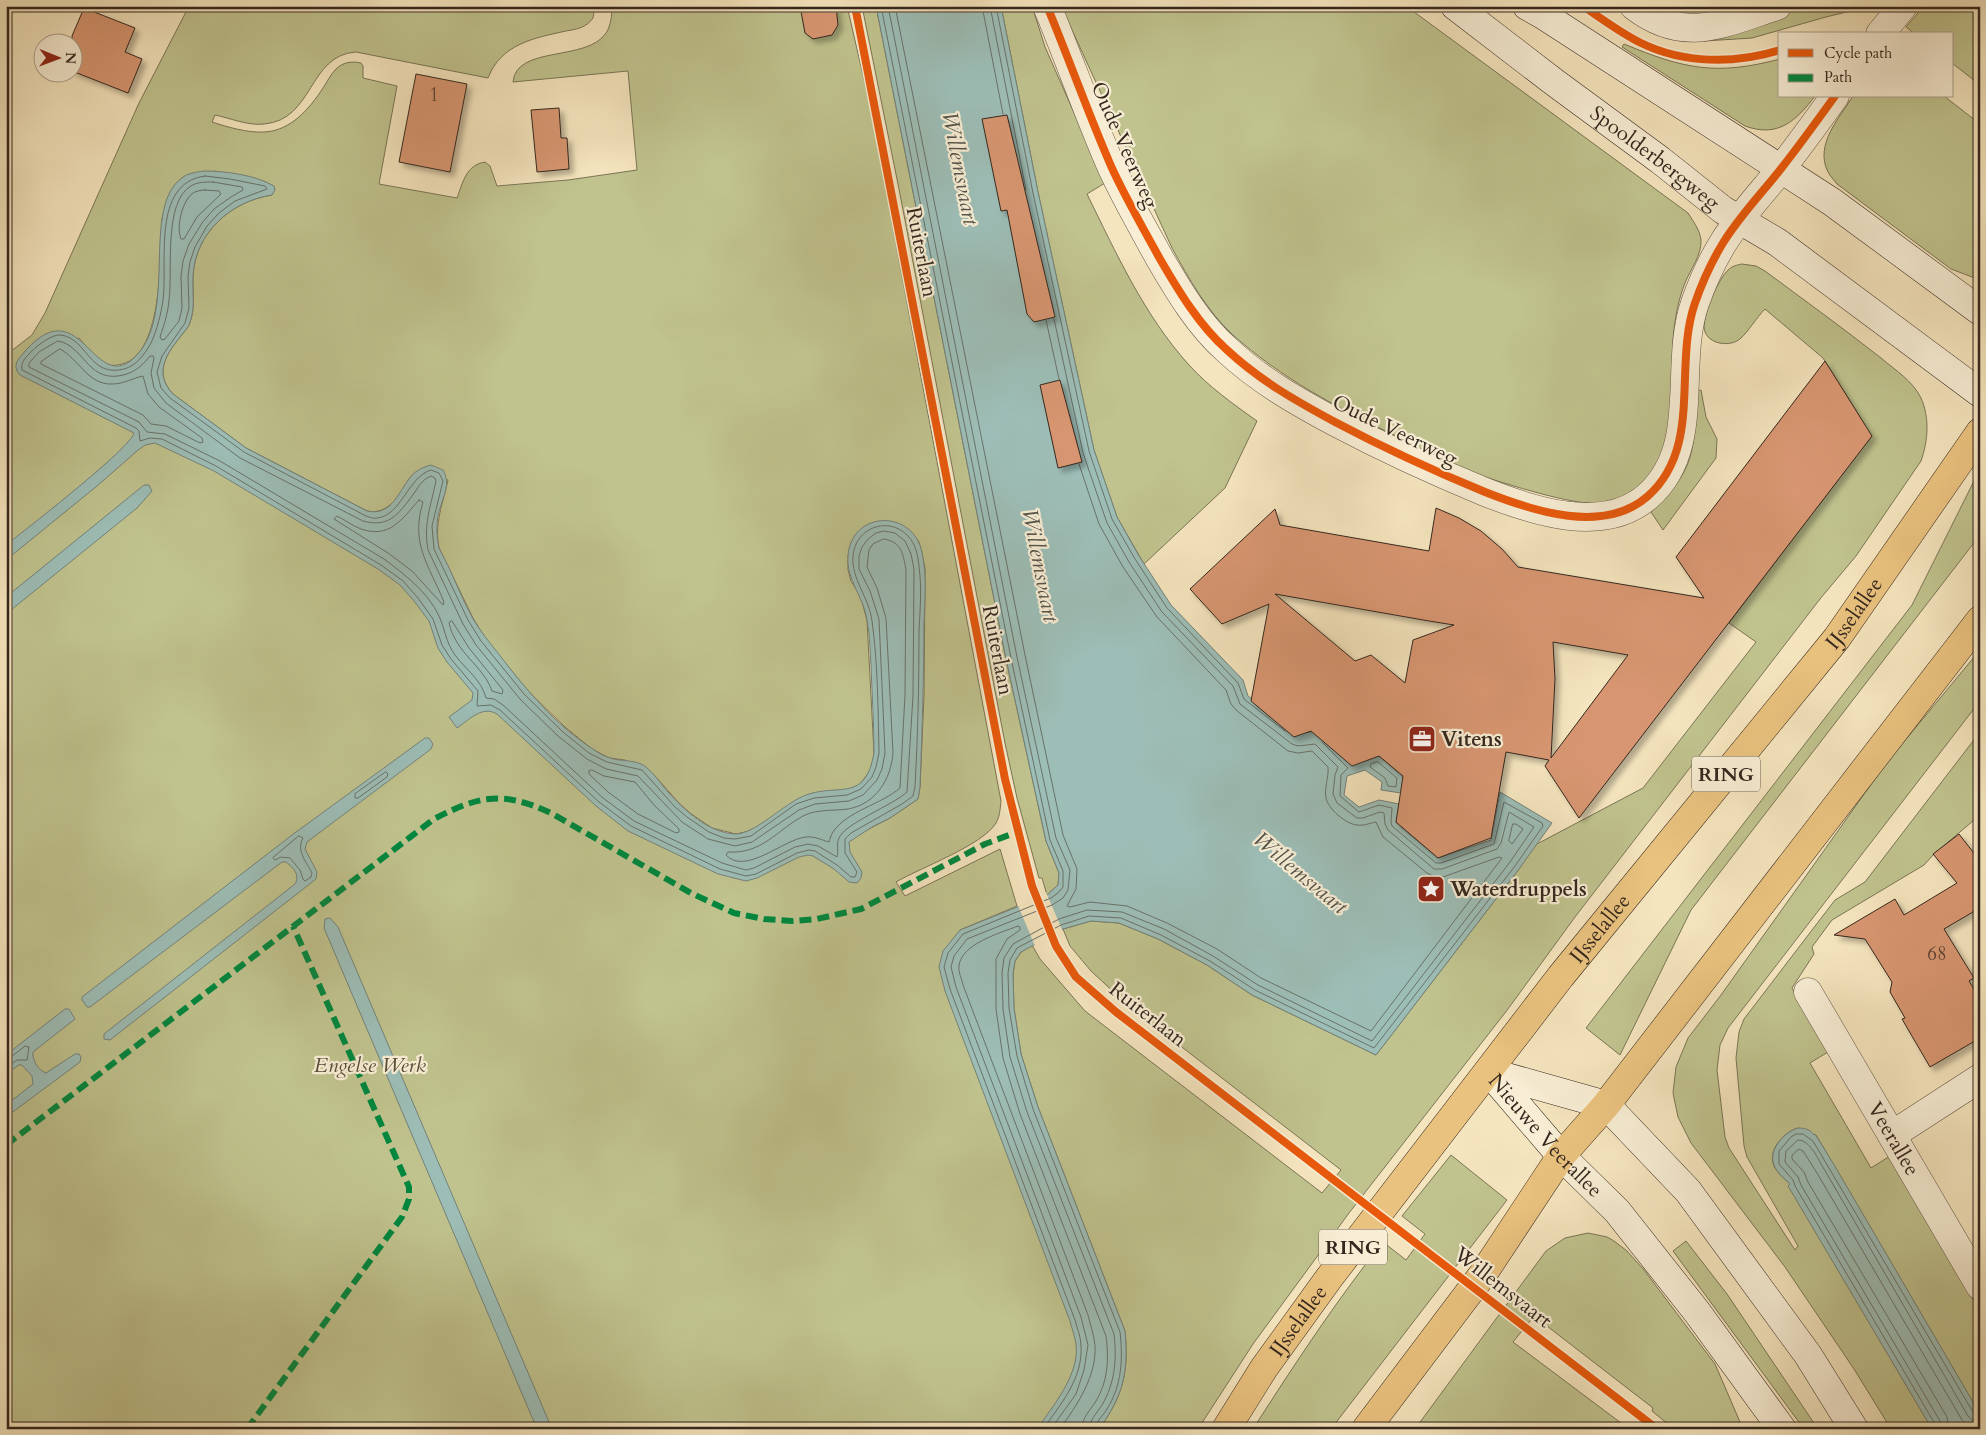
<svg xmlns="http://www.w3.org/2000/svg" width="1986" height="1435" viewBox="0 0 1986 1435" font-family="Cardo,serif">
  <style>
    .green { fill: #c0c38e; stroke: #7a7556; fill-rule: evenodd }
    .water { fill: #9dbeb7; stroke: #73827a }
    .pier { fill: #f5e5be }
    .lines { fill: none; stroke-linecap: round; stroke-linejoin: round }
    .shore { stroke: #68726a; stroke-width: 1 }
    .building { fill: #d79671; stroke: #34271e; fill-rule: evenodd; filter: url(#shadow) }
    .street-casing { stroke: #645646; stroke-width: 29 }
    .secondary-casing { stroke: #34271e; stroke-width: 29 }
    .primary-casing { stroke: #34271e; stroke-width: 29 }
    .street { stroke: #f8eed5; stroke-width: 28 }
    .secondary { stroke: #f8eed5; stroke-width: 28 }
    .primary { stroke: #eac27f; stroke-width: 28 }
    .quiet { stroke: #00873e; stroke-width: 6; stroke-dasharray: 12 6; stroke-linecap: butt }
    .cycleway-casing { stroke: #f8eed5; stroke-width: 11 }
    .cycleway { stroke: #e8590c; stroke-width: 8 }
    .labels { text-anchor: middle; stroke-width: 4.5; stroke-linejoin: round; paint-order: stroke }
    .number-label { font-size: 19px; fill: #5d4333 }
    .shield { fill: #f8eed5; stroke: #6f6355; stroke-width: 1 }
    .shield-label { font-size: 20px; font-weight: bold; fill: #34271e }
    .street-label { font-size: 21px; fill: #34271e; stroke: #f8eed5 }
    .poi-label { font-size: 21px; font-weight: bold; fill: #34271e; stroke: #f8eed5; text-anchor: start }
    .park-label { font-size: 21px; font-style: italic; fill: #574e3a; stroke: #f8eed5 }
    .water-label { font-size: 22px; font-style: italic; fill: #54544c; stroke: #f8eed5 }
  </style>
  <defs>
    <filter id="shadow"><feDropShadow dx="4.5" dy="4.5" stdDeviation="2.5" flood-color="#0004"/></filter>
  </defs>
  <rect width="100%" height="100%" fill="#f5e5be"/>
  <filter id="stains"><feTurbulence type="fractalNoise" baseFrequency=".004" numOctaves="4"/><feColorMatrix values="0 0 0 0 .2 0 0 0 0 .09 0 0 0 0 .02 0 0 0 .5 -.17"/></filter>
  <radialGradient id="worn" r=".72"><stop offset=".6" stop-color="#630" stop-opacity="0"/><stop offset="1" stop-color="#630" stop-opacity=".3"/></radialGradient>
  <path class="green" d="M189,6H595L593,18C586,28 577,29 566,31C534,38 501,44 488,78L356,52C308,55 314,120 264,124C248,126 230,118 215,115L212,122C227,127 248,133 264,132C291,131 310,108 323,88C327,82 331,74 336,69C343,62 352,61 361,63L363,66V78L397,86L379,184L457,198C463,182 466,165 485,162L490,166L497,186L568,180L637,170L628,71L513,82C516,45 587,62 606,33C611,26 612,14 612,6H847L869,101L1001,801C1000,809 1000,816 996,823C983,845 920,868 896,882L905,896L1000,849L1017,906L960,930L1091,1301L1068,1429H6V355L32,335L45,313L139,103ZM214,171L266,182L272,195C231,201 195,233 193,276C192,293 196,308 189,325C187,329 183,333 180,337C165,356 154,373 173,394L246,448L367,511C389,516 402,492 412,475L448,480C443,503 434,524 439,548L473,618L485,638L528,691L566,728L592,749L609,758L625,760L654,775L679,803L690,813L712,828L736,834L750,831L813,793L846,790L859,785L867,775L872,766L874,753L867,620L860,595L851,581L848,570V555L907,528L919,542L925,568L924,696L920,787L918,799L890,818L865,831L704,849L474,658L396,550L16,366L79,338C87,347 96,361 107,365C112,366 118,365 122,364C164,354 160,252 162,218Z
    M862,6H876L1006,659L1046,841L1059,873L1058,885L1047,895L1042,878H1039L1017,798L1005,743L899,189Z
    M1001,6H1032L1045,47L1105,183L1087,194C1116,253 1144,315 1189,365C1208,386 1233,404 1257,421L1225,488L1144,564L1117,517L1094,450L1038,192Z
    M1061,6H1406L1688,213C1693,221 1700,230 1701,240C1702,255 1690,270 1685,283C1679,298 1676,313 1674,329C1669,371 1679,431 1657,467C1647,483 1623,501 1605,503C1585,505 1562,499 1542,494C1516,487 1490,479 1465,470C1441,461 1418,447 1396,436C1338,408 1281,378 1233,335C1207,311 1189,279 1172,248Z
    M1799,6H1871L1826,17L1752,38L1704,41Z
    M1924,6H1980V85L1952,63V34H1915L1906,27Z
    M1624,44C1684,69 1716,76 1780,59V96H1815C1796,121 1778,138 1745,126L1622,47Z
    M1853,96H1944L1980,124V280L1951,269L1837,184C1834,180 1830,176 1828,172C1814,145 1840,117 1853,96Z
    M1742,264L1756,266L1765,271C1804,300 1843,328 1881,358C1895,370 1913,381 1921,398C1930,418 1928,441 1921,461L1856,556L1820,599L1575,917L1508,1009L1349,1213L1253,1344L1198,1429H1099C1123,1396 1129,1372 1125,1331L1038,1107L1021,1054L1014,1008L1013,974L1015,961L1021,952L1032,945L1040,959L1085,1011L1322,1193L1341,1170L1130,1007L1091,971L1070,946L1063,929L1091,921L1119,923L1158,939L1207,965L1252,995L1376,1055L1519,869L1535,845L1643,788L1756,642L1729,623L1853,460L1864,424L1823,358L1765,309C1756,318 1749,331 1740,339C1729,348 1704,344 1704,326C1705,311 1717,281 1728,270C1732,266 1737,265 1742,264Z
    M1701,390L1706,417L1717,439L1716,458L1663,530L1651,512C1697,468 1694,450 1696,391Z
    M1976,477L1980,480V535L1691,910L1620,1055L1586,1028L1912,605Z
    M1980,650V701L1728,1028L1720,1045L1717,1070L1725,1137L1729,1148L1795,1250L1798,1246L1747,1157L1744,1146L1736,1058L1739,1032L1744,1019L1835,900L1865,882L1980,732V815L1934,854L1924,865L1832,920L1812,947L1814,954L1792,988L1828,1050V1052L1810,1063L1871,1168L1890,1156L1980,1311V1414L1816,1135L1814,1136L1798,1128C1784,1132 1767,1150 1774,1166C1777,1173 1785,1179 1790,1184L1789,1186L1932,1429H1891L1854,1369L1785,1267L1691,1143L1678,1117L1673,1093L1676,1067L1688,1038L1721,995L1887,762Z
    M1451,1155L1507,1200L1331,1429H1253C1294,1365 1336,1301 1383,1242L1406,1260L1425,1234L1402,1216Z
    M1588,1233L1607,1237L1614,1241L1627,1251L1644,1270L1715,1364L1740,1422L1735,1426L1737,1429H1674L1652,1411L1653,1408L1534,1316L1513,1342L1629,1429H1536L1530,1425L1531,1429H1415L1546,1251L1565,1238Z
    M1686,1241L1727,1294L1818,1429H1804L1673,1251Z"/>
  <path class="water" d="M876,6H1001L1038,192L1094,450L1117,517L1139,556L1171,605L1243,680L1248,696L1297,734L1318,731L1379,756L1403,777L1401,793L1381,790L1382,782L1365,770L1347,776L1344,795L1359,807L1379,800L1399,804L1396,823L1438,858L1491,840L1500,792L1552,823L1519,869L1376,1055L1252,995L1207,965L1158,939L1119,923L1091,921L1063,929L1021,952L1015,961L1013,974L1014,1008L1021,1054L1038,1107L1125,1331C1129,1372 1123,1396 1099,1429H1037C1053,1406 1080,1374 1076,1344C1075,1337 1072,1329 1070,1321L945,991L939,967L943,951L960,930L1047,895L1058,885L1059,873L1046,841L1006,659Z
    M204,171C226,171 255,175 274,186L275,190L272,195C231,201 195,233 193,276C192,293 196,308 189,325C187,329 183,333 180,337C165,356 154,374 173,394L246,448L367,511C393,517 399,489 413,474C419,469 424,467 431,465L443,470C452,485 441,500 438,516C436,527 437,537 439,548C452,571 460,596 473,619C481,632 489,642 498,653C524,687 556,726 593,749C598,753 604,756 610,758C621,762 636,759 646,767C655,774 661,784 668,792C685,811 708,832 734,834C755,835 784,803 806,795C840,783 865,803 874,753C874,724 872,695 871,666C870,651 870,635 867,620C864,597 846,580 848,556C851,511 912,508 922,552C927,575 925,600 924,624C924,678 922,733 920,787L918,799L890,818L872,827L849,842L850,852L862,872L861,878L857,883L849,882L834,869L813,856L808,855L799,857L757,878L746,881L718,874L628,831L596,806L497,714C482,705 469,720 457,728L449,717L472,700L473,693L447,662L438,648L429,621L414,601L400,585L378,569L214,471L155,443L145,445L137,451L97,486L6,560V545C25,530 131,448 134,433L20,375C14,369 15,362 21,356C80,283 92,396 134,358C180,316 139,206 183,177C189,173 197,172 204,171Z
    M144,485H149L152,491L137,508L6,614V597Z
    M425,738H429L433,744L431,749L307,842L305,849L317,872L316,879L110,1040L104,1039V1034L295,884C300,875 294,868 286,862H282L90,1007H87L82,1000V997L292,835Z
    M330,918L338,927L552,1429H537L324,928L325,919Z
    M65,1009H69L75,1019L33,1052C32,1060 38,1070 46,1073L75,1054H79L81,1057L80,1062L6,1117V1105L33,1084L32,1076L22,1065H19L6,1074V1055Z
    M1798,1128C1804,1128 1810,1129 1814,1135L1815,1134L1833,1163L1980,1414V1429H1932L1788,1186L1790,1184C1784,1178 1777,1173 1774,1165C1768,1150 1784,1132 1798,1128Z"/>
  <path class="pier" d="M1046,892L1063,932L1035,946L1017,903Z"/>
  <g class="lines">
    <path class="shore" d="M881,6L1011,658L1050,840L1063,871V887L1058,893L1051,898L963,934L948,953L944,967L950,989L1075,1320C1077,1328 1081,1337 1081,1346C1083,1378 1061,1404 1043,1429
      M888,6L1017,657L1056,838L1070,870L1068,890L1063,898L1052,905L967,939L954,956L951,967L956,987L1081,1317L1088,1345L1084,1370L1076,1394L1051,1429
      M895,6L1025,655L1063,835L1077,869L1076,889L1067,906L1070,907L1090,902L1127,906L1167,923L1217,949L1261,978L1371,1031L1502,858L1499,857L1443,877L1433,876L1427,873L1383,837L1376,822C1370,823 1364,826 1357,825C1346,824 1328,809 1326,798C1324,788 1329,777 1328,767L1312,751L1298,753L1288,751L1236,710L1231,704L1226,690L1157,617L1123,567L1099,524L1079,464
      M982,6L1003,114
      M990,6L1026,190
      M996,6L1033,193L1089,451L1112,519L1135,559L1167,608L1238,683L1244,699L1285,731
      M205,176L230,179L265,186L267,189L235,201L219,213L207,226L195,247L190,262L188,276L189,308L185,323L162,356L157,372L161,388L170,398L244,452L366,516C369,517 374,519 377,518C401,516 408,477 431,470L439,473L443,481L432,526L434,549L468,620L481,641L524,694L563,732L589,753L607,762L642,770L675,807L687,817L709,832L724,838L735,839L751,836L796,804L814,798L847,795L861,789L872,777L876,767L879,753C878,709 878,664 872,621C869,597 851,579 853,556C855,528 888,515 908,536C916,544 918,556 919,567C922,588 920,610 919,631C919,683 918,735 915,787L913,796L902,804L851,833L845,839V853L857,872L855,877H851L837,865L815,851L809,850L797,853L756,874L746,876L720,869L631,826L599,802L500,710L491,705L477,706L478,691L451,659L442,645L433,619L418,598L403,581L381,565L216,466L162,439L150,438L140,441L139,431L136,428L22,370C20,362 27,356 32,351C38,345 52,334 61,335C88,339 89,378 124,369C136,366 145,354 151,343C157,330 161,314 163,300C168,262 151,183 205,176Z
      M213,182L242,187L243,190L231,197L214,209L202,223L189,244L183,261L181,276L182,308L179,321L165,339L162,340L160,337C164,325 168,313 169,300C173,272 163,202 191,186C197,182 205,182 213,182Z
      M205,190L219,191L221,194L197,217L184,239H181C176,227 182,201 193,193C196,191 201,190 205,190Z
      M1054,319L1083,453L1107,523L1129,562L1162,612L1233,686L1240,704L1292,744L1298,746L1315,744L1338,767L1335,775L1333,794L1337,803L1357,818H1363L1380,812L1384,813L1385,824L1388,830L1434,869H1442L1497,849L1501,843L1509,812L1534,827L1510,862L1372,1041L1258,985L1213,956L1164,929L1122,912L1087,910L1059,919L1013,944L1004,958L1002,973L1003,1009L1010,1057L1027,1112L1114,1334C1117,1359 1115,1383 1102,1405C1097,1413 1090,1419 1089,1429
      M1046,320L1059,379
      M58,341C83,345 87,380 118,376C133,374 141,367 150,356H153L154,358L151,373L154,388L166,403L240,458L363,521C388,528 398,515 412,496C418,488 421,480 431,476L435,478L436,481C431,505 423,525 428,550L463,624L476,645L520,699L558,736L587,759L606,769L638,776L682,822L708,839L735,846L752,842L799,810L815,804L849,801L863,795L877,780L882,769L885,753L879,619L870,591L859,569V556L862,547L868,539L876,533L884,531L895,533L905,541L911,554L914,569L913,696L907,792C893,805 844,824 839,838C836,844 839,851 837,857L818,846L808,844L795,847L754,868L746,870L722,863L634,821L603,798L503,705L494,699L486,698C481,679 466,670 455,655C446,643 445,629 439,616C428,592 404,574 384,559L220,461L165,434L147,432L139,422L29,367V363L39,352Z
      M60,349C79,359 88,385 112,384C124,384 133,378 143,376L148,394L159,407L202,438L203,442L200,443L166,426L151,424L143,415L41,364V362Z
      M419,500L423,502C410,544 429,565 444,602L443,605L412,571L388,553L334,519L337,516C345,520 353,526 361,529C390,539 402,519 419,500Z
      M884,539C902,542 903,554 906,570L905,695L900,788C882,804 847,811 833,832C831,835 830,839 829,842C821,840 815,836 806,837C784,839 745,876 726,855L728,852C762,854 776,831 803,816C816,809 833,811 848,809C876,804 891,779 893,753L886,618L877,588L867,567L869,550L873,544Z
      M452,621L469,648L503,690L502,694L492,691C483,665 456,654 449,623Z
      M1378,762L1397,778L1396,787L1388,786L1385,778L1370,767L1371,764Z
      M592,770L604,776L635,782L654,805L679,829V832L676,833L638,814L608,792L589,774V771Z
      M386,772L388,774L387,777L358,798H355V794Z
      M1513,824H1516L1523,829L1512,844L1509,841Z
      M299,836L303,838C296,851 306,861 312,873L311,877L305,881L303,879L300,870L290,858L281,857L275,860L273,858Z
      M6,1058L11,1057L25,1046L29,1047L27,1060H17L6,1068
      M1060,1429C1077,1405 1097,1376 1095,1345C1094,1335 1090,1324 1088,1315L963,985C962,979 958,972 959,966C961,944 1000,933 1018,926L1020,927V930L1007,939L996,959V1009L1003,1058L1020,1114L1106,1336C1109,1359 1108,1381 1096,1401C1090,1411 1082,1417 1082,1429
      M1095,1429C1096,1421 1103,1416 1107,1409C1122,1385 1123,1359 1120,1332L1033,1109L1017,1056L1009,1008L1008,973L1010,960L1017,948L1061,925L1089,916L1121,918L1161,935L1210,961L1255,990L1374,1048L1515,866L1543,826L1542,823L1504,802L1494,844L1441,863H1436L1392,826L1391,822L1392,808L1379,805L1359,812L1340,796L1341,775L1348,768L1322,742
      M1936,1429L1935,1424L1795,1186L1793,1180L1779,1164V1151L1791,1137L1796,1134H1803L1813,1141L1973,1412L1980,1415
      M1942,1429L1940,1421L1801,1185L1798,1177L1785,1162L1786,1151L1798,1140C1810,1140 1818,1159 1824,1169L1968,1416L1973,1421L1980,1422
      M1949,1429L1947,1417L1808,1182L1804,1172L1792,1159V1155L1799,1149L1803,1151L1817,1173L1962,1420L1967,1426L1974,1429"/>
  </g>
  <path class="building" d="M800,6H836L838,25L832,35L813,39L805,33Z
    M84,8L135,28L125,52L142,59L128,93L72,71V36Z
    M416,74L467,84L450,172L399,162Z
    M559,108L561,138H567L569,169L537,172L531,110Z
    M1007,115L1055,317L1034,322L1027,314L1007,210L1001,211L982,119Z
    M1825,361L1872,436L1579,818L1545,766L1549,760L1506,752L1491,838L1438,858L1396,822L1403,776L1379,756L1352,766L1311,731L1294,737L1251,701L1269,604L1222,624L1190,589L1275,509L1280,525L1429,551L1436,508L1459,518L1481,531L1502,549L1518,567L1704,598L1676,557ZM1275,594L1429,621L1454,625L1413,640L1405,683L1371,655L1355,661ZM1553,642L1628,655L1551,758L1555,679Z
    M1060,380L1082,462L1058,468L1040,385Z
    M1959,834L1980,861V912L1978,909L1944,929L1974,978L1969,981L1980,999V1038L1930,1067L1902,1019L1905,1018L1890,992L1892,982L1865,939L1834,935L1895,899L1904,915L1957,883L1933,854Z"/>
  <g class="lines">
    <defs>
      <g id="street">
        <path d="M1047,6C1069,59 1088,113 1111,166C1125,197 1143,228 1160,259C1178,290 1199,325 1226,349C1259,380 1296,401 1335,422C1384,448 1434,471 1485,492C1533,511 1604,535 1648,496C1703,447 1673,366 1695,303C1702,283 1712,261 1723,243C1739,217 1761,194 1780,170C1799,146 1817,121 1835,96"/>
        <path d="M1634,6C1684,45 1724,23 1777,6"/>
        <path d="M1880,34L1903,6"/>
        <path id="s1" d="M1808,992L1980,1286"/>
        <path d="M1892,1135L1980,1078"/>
      </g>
      <g id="secondary">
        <path id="s2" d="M1455,6L1554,82L1660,160L1723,210L1777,242L1980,393"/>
        <path d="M1527,6L1543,15L1832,202L1980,311"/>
        <path d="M1489,1072L1606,1105L1688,1191L1808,1355L1854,1429"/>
        <path id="s3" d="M1489,1072L1561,1156L1617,1211L1697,1312L1782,1429"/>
      </g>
      <g id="primary">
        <path id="s4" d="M1226,1429L1264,1368L1329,1278L1561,976L1837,638L1980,432"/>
        <path d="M1366,1429L1483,1274L1561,1156L1606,1105L1980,620"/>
      </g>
    </defs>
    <use href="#street" class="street-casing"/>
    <use href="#secondary" class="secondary-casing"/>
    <use href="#primary" class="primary-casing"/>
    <use href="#street" class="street"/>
    <use href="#secondary" class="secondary"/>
    <use href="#primary" class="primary"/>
    <path class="quiet" d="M6,1145L434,819C480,795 503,791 551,813L691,893L734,913L764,919L792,921L817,919L861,909L985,844L1017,832
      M247,1429L402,1217L409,1199V1187L293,926"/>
    <defs>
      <path id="cycleway" d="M855,6L1005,779L1032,886L1056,946L1076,977L1116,1012L1657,1429
        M1047,6C1069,59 1088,113 1111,166C1125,197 1143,228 1160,259C1178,290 1199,325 1226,349C1259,380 1296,401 1335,422C1384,448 1434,471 1485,492C1533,511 1604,535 1648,496C1703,447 1673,366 1695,303C1702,283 1712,261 1723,243C1739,217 1761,194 1780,170C1799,146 1817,121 1835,96
        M1583,6C1602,19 1621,33 1641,43C1684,64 1735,64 1780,50"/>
    </defs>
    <use href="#cycleway" class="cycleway-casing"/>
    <use href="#cycleway" class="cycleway"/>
  </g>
  <defs>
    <symbol id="office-square" viewBox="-11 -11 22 22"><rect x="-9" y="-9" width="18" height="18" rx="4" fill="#8f2418" stroke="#f8eed5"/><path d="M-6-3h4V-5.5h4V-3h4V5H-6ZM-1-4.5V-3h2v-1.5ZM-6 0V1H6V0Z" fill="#fff"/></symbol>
    <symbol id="sight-square" viewBox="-11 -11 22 22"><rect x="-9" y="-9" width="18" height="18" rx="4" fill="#8f2418" stroke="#f8eed5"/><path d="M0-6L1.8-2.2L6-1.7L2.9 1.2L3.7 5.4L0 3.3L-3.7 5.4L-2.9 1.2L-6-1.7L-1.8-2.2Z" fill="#fff"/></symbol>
  </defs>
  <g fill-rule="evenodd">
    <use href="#office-square" x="1406" y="723" width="32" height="32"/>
    <use href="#sight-square" x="1415" y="873" width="32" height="32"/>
  </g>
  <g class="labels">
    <g class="number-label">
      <text x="434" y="101">1</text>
      <text x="1937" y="960">68</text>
    </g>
    <g class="shield">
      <rect x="1692" y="756.5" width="68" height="35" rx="4"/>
      <rect x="1319" y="1229.5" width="68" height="35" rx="4"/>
    </g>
    <g class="shield-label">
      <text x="1726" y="781">RING</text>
      <text x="1353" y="1254">RING</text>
    </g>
    <g class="street-label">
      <text transform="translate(1125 145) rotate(66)" y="7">Oude Veerweg</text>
      <text dy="7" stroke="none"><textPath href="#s2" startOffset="251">Spoolderbergweg</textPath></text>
      <text transform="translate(922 252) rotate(79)" y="7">Ruiterlaan</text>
      <text transform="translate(1395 430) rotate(26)" y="7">Oude Veerweg</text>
      <text dy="7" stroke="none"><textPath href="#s4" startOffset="1030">IJsselallee</textPath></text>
      <text transform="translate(998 650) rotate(79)" y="7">Ruiterlaan</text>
      <text dy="7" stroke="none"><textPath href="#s4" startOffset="625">IJsselallee</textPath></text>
      <text transform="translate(1148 1014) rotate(38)" y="7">Ruiterlaan</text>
      <text dy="7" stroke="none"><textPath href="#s3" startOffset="85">Nieuwe Veerallee</textPath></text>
      <text dy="7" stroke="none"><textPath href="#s1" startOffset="170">Veerallee</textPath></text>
      <text transform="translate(1503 1287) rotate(38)" y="7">Willemsvaart</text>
      <text dy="7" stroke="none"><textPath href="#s4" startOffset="130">IJsselallee</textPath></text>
    </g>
    <g class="poi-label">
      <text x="1441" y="746">Vitens</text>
      <text x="1450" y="896">Waterdruppels</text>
    </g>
    <g class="park-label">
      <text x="370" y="1072">Engelse Werk</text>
    </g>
    <g class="water-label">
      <text transform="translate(961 168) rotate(79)" y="8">Willemsvaart</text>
      <text transform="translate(1041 565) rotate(79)" y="8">Willemsvaart</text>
      <text transform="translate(1301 872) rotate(40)" y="8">Willemsvaart</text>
    </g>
  </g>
  <rect width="1986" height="1435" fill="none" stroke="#f5e5be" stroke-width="25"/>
  <rect x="8" y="8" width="1971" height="1420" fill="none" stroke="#34271e" stroke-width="2.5"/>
  <rect x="12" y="12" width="1961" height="1410" fill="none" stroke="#34271e"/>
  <rect x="1778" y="32" width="175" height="65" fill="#f8eed5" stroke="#aa9e8c"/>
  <rect x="1788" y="49" width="25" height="8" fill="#e8590c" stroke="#aa9e8c"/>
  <text x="1824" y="58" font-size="15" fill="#34271e">Cycle path</text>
  <rect x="1788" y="74" width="25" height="8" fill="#00873e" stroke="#aa9e8c"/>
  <text x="1824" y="82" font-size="15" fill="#34271e">Path</text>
  <g transform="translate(58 58) rotate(91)"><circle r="24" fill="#f8eed5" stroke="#aa9e8c"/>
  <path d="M0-4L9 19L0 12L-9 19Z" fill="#8f2418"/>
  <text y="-8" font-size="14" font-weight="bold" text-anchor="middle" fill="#34271e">N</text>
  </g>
  <rect width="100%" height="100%" filter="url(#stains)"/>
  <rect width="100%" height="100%" fill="url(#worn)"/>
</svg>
